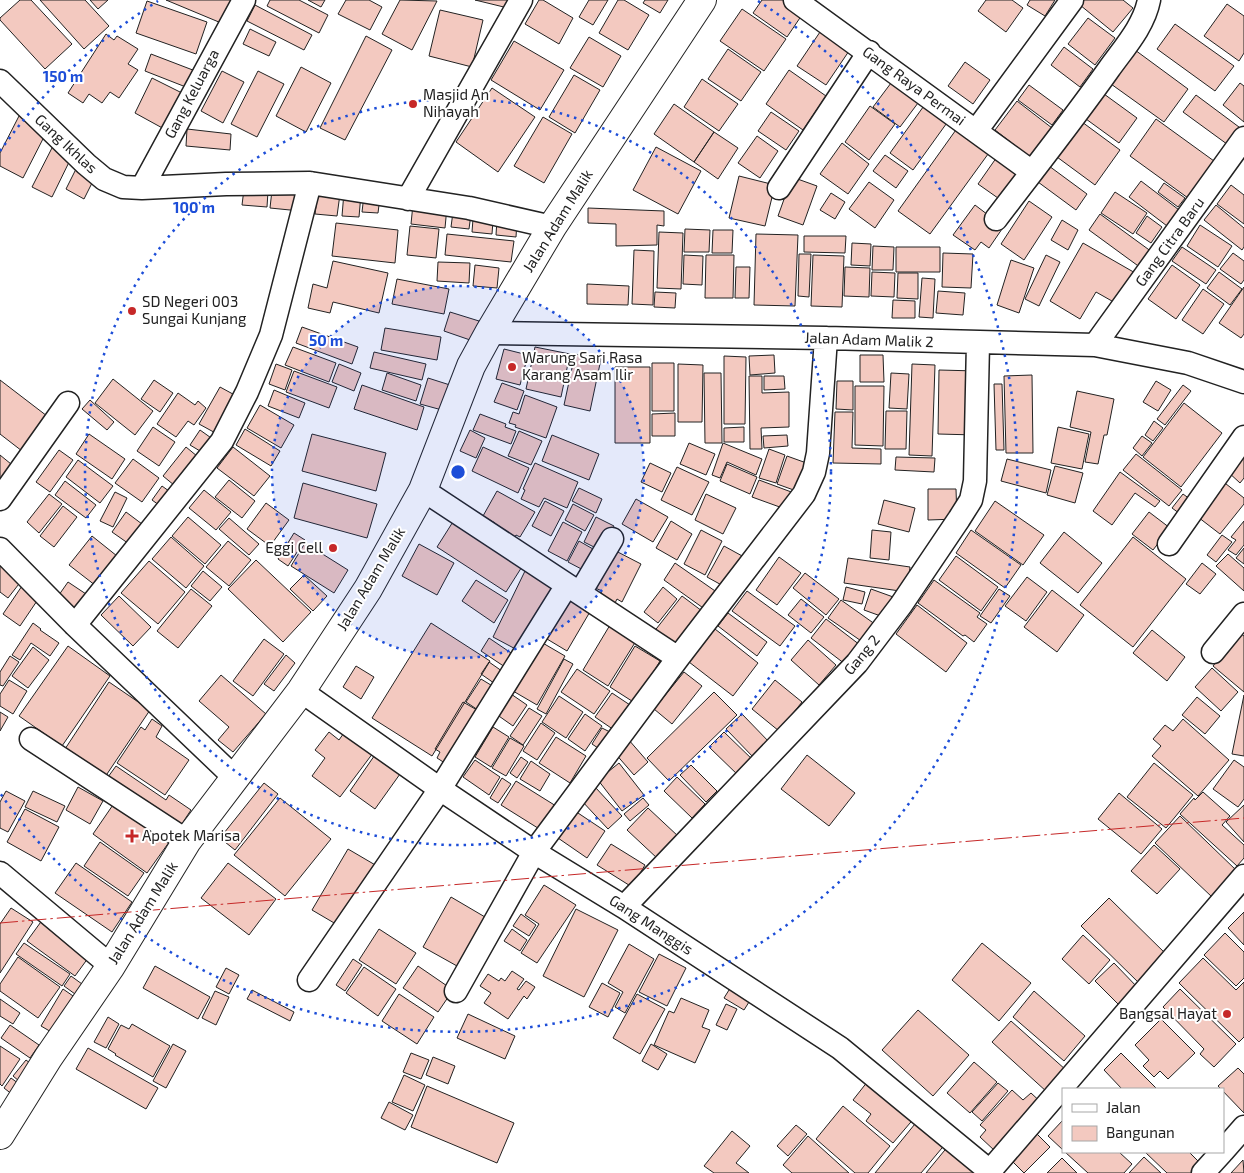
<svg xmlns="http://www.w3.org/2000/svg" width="1244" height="1173" viewBox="0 0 1244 1173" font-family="'Exo 2',sans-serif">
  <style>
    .building { fill: #f3c9c0; stroke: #222 }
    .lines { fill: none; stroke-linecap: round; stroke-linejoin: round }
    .street-casing { stroke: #222; stroke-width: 25 }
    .secondary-casing { stroke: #222; stroke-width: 30 }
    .street { stroke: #fff; stroke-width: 22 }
    .secondary { stroke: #fff; stroke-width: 28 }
    .power { stroke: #c62828; stroke-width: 1; stroke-dasharray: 18 4 2.5 4; stroke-linecap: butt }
    .ring { fill: none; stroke: #1d4ed8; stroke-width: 2.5; stroke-dasharray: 2.5 5 }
    .poi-dot { fill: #c62828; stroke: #fff; stroke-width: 2 }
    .labels { text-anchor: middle; stroke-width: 4; stroke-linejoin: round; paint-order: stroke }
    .street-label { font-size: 15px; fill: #222; stroke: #fff }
    .poi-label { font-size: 15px; fill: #222; stroke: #fff; text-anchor: start }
    .centre { fill: #1d4ed8; stroke: #fff; stroke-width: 2.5 }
    .ring-label { font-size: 15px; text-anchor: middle; font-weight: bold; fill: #1d4ed8; stroke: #fff; stroke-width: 4; stroke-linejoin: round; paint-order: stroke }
  </style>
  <rect width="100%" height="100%" fill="#fff"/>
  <path class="building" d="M20,0H31L72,44L45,69L0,20V18Z
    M40,0H85L109,26L84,49Z
    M90,0H108L98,9Z
    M166,0H236L226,25Z
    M270,0H299L328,15L319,33L267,6Z
    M308,0H325L321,7Z
    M346,0H369L382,7L370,30L338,14Z
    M400,0L437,1L412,50L382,34Z
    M475,0H515L512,9Z
    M539,0H543L573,18L559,44L525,24Z
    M589,0H608L593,25L579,17Z
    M618,0H624L649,15L628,50L599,33Z
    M645,0H668L660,13L643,3Z
    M762,0H792L806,9L787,37L753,13Z
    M986,0H1012L1023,8L1006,32L978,11Z
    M1030,0H1055L1045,16L1027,5Z
    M1083,0H1123L1133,8L1113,32L1080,5Z
    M147,1L207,22L196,54L136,33Z
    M1227,4L1244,16V53L1239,61L1204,36Z
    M255,5L312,35L304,50L247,21Z
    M742,9L786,39L764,71L720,41Z
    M440,10L483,20L472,67L429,56Z
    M1088,18L1115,38L1095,65L1068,44Z
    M1175,24L1234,66L1215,91L1157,49Z
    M250,29L276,42L269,56L243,44Z
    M820,32L849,51L826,85L797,66Z
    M106,34L114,40L117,36L138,49L128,64L138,70L119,98L110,92L102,103L89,94L83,103L68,93Z
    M366,36L392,50L345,140L320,128Z
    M589,37L621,56L603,87L570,68Z
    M514,41L564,70L540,110L491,80Z
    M1064,47L1093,69L1080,87L1051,65Z
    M728,49L761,72L741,101L708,79Z
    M1135,50L1188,89L1164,122L1111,84Z
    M151,54L198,72L191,89L145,71Z
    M965,62L990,80L973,104L948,86Z
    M301,67L331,83L306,132L276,116Z
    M789,70L826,96L803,130L766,104Z
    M222,71L244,82L223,123L201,111Z
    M258,71L284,84L257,137L231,124Z
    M574,75L600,90L575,133L549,117Z
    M897,75L924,95L900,127L873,107Z
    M152,78L184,94L166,130L135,113Z
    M702,79L738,104L719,131L684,107Z
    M1240,83L1244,86V122L1223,105Z
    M1029,85L1063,110L1052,125L1018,100Z
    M492,88L535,117L498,172L456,142Z
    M1104,94L1137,118L1119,143L1086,119Z
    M1196,95L1243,130L1231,147L1183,112Z
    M1017,101L1052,128L1030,157L995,130Z
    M926,103L949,120L913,170L890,153Z
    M674,104L714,132L694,162L654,134Z
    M870,106L895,124L869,160L845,142Z
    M771,112L799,131L786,150L758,131Z
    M19,116L47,131L23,178L0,166V153Z
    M543,117L572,134L544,183L514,166Z
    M1156,119L1214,161L1188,198L1130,156Z
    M1082,122L1120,150L1095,185L1057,157Z
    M958,127L991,150L930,234L898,211Z
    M187,129L231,134L230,150L186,146Z
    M714,132L738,148L718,179L694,162Z
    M757,136L778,151L760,178L738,163Z
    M842,143L869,164L848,194L820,174Z
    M54,144L73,154L52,197L32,187Z
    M656,147L701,171L678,214L633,190Z
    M999,154L1026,174L1005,203L978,184Z
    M885,155L908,171L896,188L873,171Z
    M78,165L96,175L84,199L66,189Z
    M1049,166L1087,194L1076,210L1038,182Z
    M739,176L775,185L765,226L729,218Z
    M792,177L817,186L803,225L778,216Z
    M1141,181L1183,213L1171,229L1129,197Z
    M869,182L894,200L875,228L849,209Z
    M1164,183L1185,198L1178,207L1158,192Z
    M1231,185L1244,195V224L1217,204Z
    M244,189L268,191L267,207L242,205Z
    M272,190L302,193L300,211L270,208Z
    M318,191L340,194L337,216L315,214Z
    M344,192L361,194L359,217L342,216Z
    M1115,192L1147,213L1133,234L1101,213Z
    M831,193L845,202L835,219L820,210Z
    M364,195L380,197L378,213L362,212Z
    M1029,201L1052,217L1024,260L1001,244Z
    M413,204L447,207L445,228L411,224Z
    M975,205L996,221L994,223L1002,229L989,248L981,242L975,250L953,235Z
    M1216,205L1244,228V247L1242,250L1204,220Z
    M588,208L664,211V226L657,225V245L616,246V224L588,223Z
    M453,212L471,214L469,229L451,227Z
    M1100,214L1152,252L1141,268L1089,230Z
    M1147,216L1162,227L1151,243L1136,233Z
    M473,219L493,221L492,234L472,232Z
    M497,219L517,221L516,237L496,235Z
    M1062,220L1078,230L1068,250L1051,240Z
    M336,223L398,230L395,263L332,256Z
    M1200,225L1232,246L1218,267L1187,246Z
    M410,226L439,229L436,258L407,255Z
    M685,229L710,230L709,252H684Z
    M713,230H733L732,253H712Z
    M659,232L683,233L681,289L657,288Z
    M447,234L514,241L511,262L445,255Z
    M756,234L798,235L795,306L754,305Z
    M804,236H846L845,253L804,252Z
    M852,243L871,244L870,266L851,265Z
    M1083,243L1137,274L1119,305L1096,292L1080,319L1050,301Z
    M873,246L894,247L893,270H872Z
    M896,247H940V272H896Z
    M1182,247L1216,270L1206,284L1172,261Z
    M634,250L654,251L653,305L632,304Z
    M943,253L973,254L971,288L942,287Z
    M1233,253L1244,261V280L1241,284L1220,269Z
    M799,254H811L809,297L798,296Z
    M684,255L703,256L702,285L683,284Z
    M706,255H734L733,298H705Z
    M813,255L844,256L842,307L811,306Z
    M1046,255L1060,262L1039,306L1025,299Z
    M1011,260L1034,268L1019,313L997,305Z
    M333,261L388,273L379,313L333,302L330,313L308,308L313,284L327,288Z
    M438,262L470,263L469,283L437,281Z
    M475,265L499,268L497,288L473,286Z
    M1172,265L1200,285L1176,319L1148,299Z
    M736,267H750L749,298H735Z
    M845,267L870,268L869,297L844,296Z
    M872,272L895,273L894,297L871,296Z
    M1219,272L1242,289L1230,305L1207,288Z
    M898,273H918V299L897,298Z
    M922,278L935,279L933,318L919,317Z
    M397,279L449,289L444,314L392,304Z
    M587,284L629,286L628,305L587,304Z
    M1244,287V334L1241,338L1219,323Z
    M1203,289L1224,304L1203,334L1182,320Z
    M938,291L965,293L963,315L936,313Z
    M655,292L676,293L675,308L654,307Z
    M893,300L915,301V318H892Z
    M450,312L479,321L473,341L444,331Z
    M302,327L358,347L352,364L296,343Z
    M385,328L441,337L437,360L381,350Z
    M293,347L336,363L329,382L285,365Z
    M535,347L570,354L561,397L526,389Z
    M504,349L528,355L520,385L496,379Z
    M374,352L426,364L422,380L370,368Z
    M575,354L601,359L590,411L564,405Z
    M774,355L775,373L750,375L749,356Z
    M860,355H883L884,382H860Z
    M724,356L746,357L745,424H724Z
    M652,363H674V411H652Z
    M276,364L292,370L285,390L269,384Z
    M339,364L361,373L354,391L332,382Z
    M678,364L703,365L702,422H678Z
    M912,364L935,365L932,456L909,455Z
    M615,367H650V443H615Z
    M939,370L977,371L976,435L938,434Z
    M294,371L337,387L329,408L286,392Z
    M387,373L421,385L416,401L382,390Z
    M704,373H721L722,443H705Z
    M891,373L909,374L907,409L889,408Z
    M1032,375L1033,453H1006L1004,376Z
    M749,376H762V393L789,392V427L761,428L762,449H750Z
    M764,376H784L785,389L764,390Z
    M428,378L450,385L442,410L420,404Z
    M113,379L153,411L135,435L95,403Z
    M0,380L47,416L22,451L0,434Z
    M154,380L173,393L160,412L141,399Z
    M837,381H853V410L836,409Z
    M1156,381L1171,390L1158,411L1143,402Z
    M502,383L524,391L517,410L494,402Z
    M994,384H1002L1004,450H996Z
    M362,385L424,407L417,430L354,409Z
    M1183,385L1191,391L1165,425L1157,419Z
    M855,386H884L883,446L855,445Z
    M220,387L242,399L221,436L199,424Z
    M274,390L305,403L299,418L268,406Z
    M1077,391L1114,399L1107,435H1104L1098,464L1085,462L1091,432L1070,427Z
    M178,393L195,405L198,401L206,408L194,425L188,421L176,437L157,424Z
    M525,395L557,407L546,438L515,427L516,425L509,423L513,412L519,414Z
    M90,400L114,422L107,430L82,409Z
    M1184,403L1222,433L1181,487L1143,457Z
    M260,405L294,425L281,448L247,428Z
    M886,411H907L906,449H885Z
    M835,412H853L852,448L881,449V464L833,463Z
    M675,413V436H652V414Z
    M480,414L506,424L505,427L516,431L511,444L473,430Z
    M1154,421L1163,428L1153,441L1145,435Z
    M153,427L175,442L159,466L137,451Z
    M744,427V442H724V428Z
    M1058,427L1089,434L1082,469L1051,463Z
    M245,429L280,451L271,466L236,445Z
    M200,430L214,440L205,454L190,445Z
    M470,430L485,438L476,458L460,451Z
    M519,431L542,441L531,465L508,456Z
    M89,434L125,459L112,479L76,454Z
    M312,434L386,453L376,491L302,471Z
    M552,435L599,454L589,480L542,461Z
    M787,435L788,446L764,448L763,436Z
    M1142,436L1152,443L1142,456L1133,448Z
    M689,443L715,454L706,475L680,464Z
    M723,443L762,459L756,475L727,462L720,478L712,475Z
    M186,447L203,461L180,490L163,476Z
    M233,447L270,476L254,496L217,468Z
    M483,447L529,468L518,493L472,471Z
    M769,449L785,455L776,483L759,478Z
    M59,450L73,460L50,492L36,482Z
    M1136,454L1182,490L1169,506L1123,470Z
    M0,455L11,464L0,479Z
    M1240,455L1244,458V478L1240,483L1227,471Z
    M787,456L812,465L802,493L777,484Z
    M896,457L935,458L934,472L895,470Z
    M133,459L159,478L142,502L115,483Z
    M1007,459L1051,470L1046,493L1001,481Z
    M78,460L113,486L100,503L66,477Z
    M535,463L578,482L567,508L544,498L539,507L521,499L525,490L523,489Z
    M650,463L671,473L662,492L641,482Z
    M727,464L757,477L750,494L720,481Z
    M1055,466L1083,473L1075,503L1047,495Z
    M677,467L709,482L692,515L661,500Z
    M1120,472L1160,501L1155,507L1135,493L1112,525L1093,511Z
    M229,480L255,501L242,518L215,497Z
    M759,480L794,493L788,510L752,497Z
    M1221,480L1244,498V504L1220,534L1194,514Z
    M65,481L96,505L86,518L55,495Z
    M303,483L377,504L367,538L294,518Z
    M162,486L173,494L163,508L152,500Z
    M579,488L602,499L596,513L572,501Z
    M928,489H956L957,519L928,520Z
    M204,490L231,512L216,530L189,508Z
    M497,491L535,512L520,537L516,535L512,542L491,530L495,523L483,516Z
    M115,492L127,498L113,527L100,521Z
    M49,494L62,504L39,533L27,522Z
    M706,494L736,508L723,534L695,520Z
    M1183,494L1194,502L1183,516L1172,508Z
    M636,499L668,517L653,542L622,524Z
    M884,500L915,508L909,532L878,524Z
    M545,501L564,511L551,536L532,526Z
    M995,501L1044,535L1023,565L975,531Z
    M266,503L289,520L270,546L247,529Z
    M573,504L594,515L585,531L565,520Z
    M63,506L77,517L54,547L40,536Z
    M126,512L146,527L132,546L112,532Z
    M1149,512L1170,528L1153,550L1132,534Z
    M188,517L221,545L205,564L172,536Z
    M456,517L525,562L506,592L437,547Z
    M596,517L614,526L602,551L584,542Z
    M229,518L259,544L249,555L219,529Z
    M671,521L692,534L677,560L656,548Z
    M1244,521V545L1236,555L1228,550L1236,540L1231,537Z
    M563,522L582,532L567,561L548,551Z
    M701,530L722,541L705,575L684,564Z
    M872,530L891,532L889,560L870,558Z
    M971,530L1021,565L1005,588L956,553Z
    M1064,532L1102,563L1078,593L1040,563Z
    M294,533L305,540L288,566L278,559Z
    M1222,535L1232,542L1216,562L1207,555Z
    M92,536L122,560L100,589L69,565Z
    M171,537L204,566L186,588L152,559Z
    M1133,537L1186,579L1133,647L1080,605Z
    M228,541L251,560L229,586L206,567Z
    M579,541L600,553L589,573L568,562Z
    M305,543L348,570L334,593L291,566Z
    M419,544L454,563L437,595L402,576Z
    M724,546L744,557L727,588L707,577Z
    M1244,548V564L1236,558Z
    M612,549L641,564L622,602L617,599L613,607L598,599L602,591L593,587Z
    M1228,554L1244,568V591L1216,566Z
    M956,556L998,587L981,611L939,580Z
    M779,557L801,573L777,605L756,590Z
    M848,558L910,567L907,592L844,583Z
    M256,560L311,612L283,642L228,589Z
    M149,561L185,592L158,624L121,593Z
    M0,563L22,580L8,598L0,592Z
    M675,563L718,593L706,610L664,580Z
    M1202,563L1216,574L1200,594L1186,584Z
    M203,571L222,587L210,601L191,586Z
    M525,571L556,586L523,653L493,637Z
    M805,573L839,599L826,615L793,588Z
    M304,575L327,596L313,611L290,589Z
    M1027,577L1047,592L1026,621L1005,606Z
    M476,580L508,600L494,623L462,601Z
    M934,580L980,613L977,617L987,624L974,642L965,635L963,636L918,603Z
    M68,582L89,596L75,616L54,602Z
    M24,583L41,595L20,626L3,614Z
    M663,587L677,599L658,623L644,612Z
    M846,587L865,592L862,604L843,600Z
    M191,589L212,606L178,648L157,631Z
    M871,589L896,598L889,619L864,610Z
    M999,589L1010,596L991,623L980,616Z
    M1052,590L1084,615L1057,652L1024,627Z
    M747,591L795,626L780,646L732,611Z
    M119,596L151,627L133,646L101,615Z
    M565,596L591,610L567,651L542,636Z
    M682,596L702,611L673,649L653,633Z
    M801,599L824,617L811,633L788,615Z
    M841,600L879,627L867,645L828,618Z
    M917,605L967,643L946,672L896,634Z
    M728,613L767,642L757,656L718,626Z
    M826,619L860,645L845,664L811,638Z
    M33,623L41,629L40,630L59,643L50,656L31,643L20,660L12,655Z
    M431,623L490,661L432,756L372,718Z
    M610,625L636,641L608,686L583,670Z
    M715,629L758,663L733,696L689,662Z
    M1152,630L1185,657L1167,681L1133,653Z
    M1240,633L1244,636V692L1213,666Z
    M489,638L517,657L508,669L481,651Z
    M264,639L284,654L253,696L233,681Z
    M808,640L836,665L819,685L791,660Z
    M541,642L565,656L537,705L513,691Z
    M68,646L110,676L62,746L19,716Z
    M635,646L660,661L635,703L610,687Z
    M33,647L49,660L28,688L12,676Z
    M286,655L295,663L274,691L264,684Z
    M10,656L19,662L3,686L0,685V672Z
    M564,659L573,664L546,714L537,709Z
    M489,662L509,676L501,688L481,674Z
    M356,666L374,677L361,699L343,687Z
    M1212,668L1238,692L1221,711L1195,687Z
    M577,669L610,691L594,714L561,692Z
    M684,672L702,686L672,724L654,709Z
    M221,675L266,714L233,752L218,740L229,727L199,701Z
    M481,679L499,690L484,714L466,702Z
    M9,680L27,691L13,714L0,706V694Z
    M775,680L802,702L779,731L752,709Z
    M109,682L150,710L105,777L65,749Z
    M714,692L737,715L669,781L647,758Z
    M612,693L633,707L617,732L595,717Z
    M511,694L527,705L513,726L496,714Z
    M1244,695V756L1232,754Z
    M559,696L583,712L566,738L542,722Z
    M1197,697L1220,716L1205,734L1182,715Z
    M463,702L484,714L448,765L437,758L440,752L435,749Z
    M529,708L542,716L523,745L510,736Z
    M0,712L8,717L0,731Z
    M585,714L602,726L585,751L568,739Z
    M742,714L771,744L755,759L726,729Z
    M152,719L162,726L156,737L189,760L165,795L117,763L141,727L145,730Z
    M1183,719L1229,760L1198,796L1152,756L1161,746L1153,739L1165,725L1173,731Z
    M541,723L555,733L537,760L523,751Z
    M348,727L376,749L340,797L312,776L325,758L315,750L329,732L339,740Z
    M493,727L509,737L491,767L475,757Z
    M602,728L610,732L598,748L592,744Z
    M724,732L755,762L740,777L709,747Z
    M556,737L586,756L570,783L539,763Z
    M510,738L524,746L506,776L492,768Z
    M628,739L648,762L634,775L614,752Z
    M379,749L405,767L375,809L350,791Z
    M807,755L855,793L829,826L781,789Z
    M521,757L528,762L517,778L510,773Z
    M475,760L500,777L489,795L463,777Z
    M1234,760L1244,767V799L1238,807L1213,789Z
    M531,761L550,774L540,791L520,779Z
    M619,763L644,795L622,811L598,780Z
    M1154,763L1193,795L1166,828L1127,797Z
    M691,765L717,791L706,802L680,775Z
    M116,766L166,800L169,795L191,810L179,828L108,777Z
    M677,777L705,804L692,818L664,791Z
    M502,778L511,784L498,803L490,798Z
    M516,781L556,806L541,830L501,805Z
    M264,783L278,794L235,850L220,838Z
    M78,787L103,801L90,824L66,810Z
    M595,787L622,816L608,829L581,800Z
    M6,791L25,801L8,832L0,828V802Z
    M33,791L65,806L57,822L25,807Z
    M1203,792L1230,816L1222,825L1244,845V858L1237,866L1180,814L1194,798L1195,800Z
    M1119,793L1162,829L1141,854L1098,819Z
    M280,798L331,839L285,896L234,855Z
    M643,798L649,805L630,821L624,814Z
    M117,799L172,838L147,873L93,834Z
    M1244,805V842L1226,822Z
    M648,808L679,837L658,859L627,830Z
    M25,809L59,827L41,861L7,842Z
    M575,811L605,831L587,858L558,838Z
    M1180,816L1237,871L1212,897L1155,843Z
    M100,842L144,873L128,896L84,866Z
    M611,844L645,865L632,887L597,865Z
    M1154,845L1180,869L1157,894L1131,871Z
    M348,849L377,866L341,927L312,910Z
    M76,863L132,902L112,932L55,893Z
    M228,863L276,899L249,935L201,898Z
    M544,885L576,905L537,963L521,953L539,924L525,915Z
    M451,897L485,917L457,966L423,947Z
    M1109,898L1168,956L1141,985L1081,926Z
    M11,908L33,922L0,973V924Z
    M576,909L618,930L584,997L543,976Z
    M1244,912V945L1228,928Z
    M521,914L536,925L529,936L513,926Z
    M43,919L91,954L75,976L27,941Z
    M379,929L416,953L396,984L359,960Z
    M512,929L527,940L520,951L504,941Z
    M1225,933L1244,952V978L1236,986L1204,955Z
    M1083,935L1110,960L1089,984L1062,959Z
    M24,943L70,974L62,986L16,954Z
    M982,943L1031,983L999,1021L952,980Z
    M629,944L654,959L625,1013L615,1007L623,992L608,983Z
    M659,954L686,968L667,1006L639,992Z
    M18,957L60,987L38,1018L0,991V984Z
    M1203,958L1236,990L1244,982V1037L1239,1042L1179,983Z
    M353,959L362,965L345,991L336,985Z
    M1114,963L1139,989L1121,1007L1095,981Z
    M155,966L210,997L198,1019L143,988Z
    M418,966L453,990L438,1012L403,988Z
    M364,967L396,989L378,1016L346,993Z
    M226,968L239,975L229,994L216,987Z
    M512,971L524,979L517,989L519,990L526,981L535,987L527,999L524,996L508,1019L484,1003L491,993L480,986L488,974L499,981L501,978L505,981Z
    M71,976L82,984L75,994L64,986Z
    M734,982L754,994L744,1010L724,998Z
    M602,983L620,993L608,1017L589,1007Z
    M63,989L76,998L53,1033L41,1026Z
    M1180,989L1236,1044L1214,1067L1200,1054L1204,1049L1163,1007Z
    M252,990L294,1012L290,1021L247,999Z
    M215,991L229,997L216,1025L202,1018Z
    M1034,991L1085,1036L1064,1061L1013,1017Z
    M399,994L434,1017L417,1044L382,1021Z
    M637,994L665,1009L640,1054L613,1038Z
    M681,998L709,1010L702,1027L710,1030L695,1063L654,1045L669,1011L674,1013Z
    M0,999L20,1013L13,1024L0,1016Z
    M726,1004L737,1009L727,1030L716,1025Z
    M918,1010L969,1055L933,1096L882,1050Z
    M468,1014L515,1036L505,1059L457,1038Z
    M108,1017L119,1024L106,1048L94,1042Z
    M1161,1019L1195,1053L1168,1079L1160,1071L1154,1077L1143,1066L1149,1060L1135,1045Z
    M1011,1021L1066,1070L1047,1092L992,1042Z
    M132,1024L170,1046L153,1077L115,1055L116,1054L108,1049L121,1025L129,1029Z
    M10,1025L39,1045L30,1058L1,1038Z
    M173,1044L186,1051L166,1088L153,1081Z
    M651,1044L667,1054L658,1070L642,1061Z
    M0,1046L20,1059L2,1086L0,1084Z
    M88,1048L158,1088L146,1109L76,1069Z
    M411,1053L429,1060L421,1079L403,1072Z
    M1121,1053L1157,1089H1122L1104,1070Z
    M433,1057L455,1066L448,1084L426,1075Z
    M26,1060L39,1070L25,1086L13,1076Z
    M974,1062L997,1082L970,1113L947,1093Z
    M1238,1068L1244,1074V1113L1218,1086Z
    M404,1075L425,1085L413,1111L392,1102Z
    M11,1078L26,1089L18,1099L4,1088Z
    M868,1081L916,1116L893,1143L866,1121L871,1114L853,1100Z
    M998,1083L1008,1091L982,1121L972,1112Z
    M427,1086L514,1123L497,1163L411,1127Z
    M1012,1090L1023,1100L1031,1093L1045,1106L995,1151L980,1137L986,1130L980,1125Z
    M389,1102L413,1115L405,1130L381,1118Z
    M843,1106L890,1146L868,1173H855L816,1139Z
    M919,1119L947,1142L921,1173H875Z
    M1063,1120V1150L1048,1136Z
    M796,1125L807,1134L788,1156L777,1146Z
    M732,1131L750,1146L736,1163L749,1173H714L704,1166Z
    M1037,1134L1050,1147L1024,1173L1012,1161Z
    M808,1136L849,1173H792L783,1165Z
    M949,1145L976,1173H926Z
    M1065,1152H1119L1132,1164L1124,1173H1088Z
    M1145,1152H1189L1201,1164L1193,1173H1167Z
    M1144,1157L1161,1173H1129Z
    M1062,1158L1077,1173H1047Z
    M1243,1160L1244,1173H1231Z"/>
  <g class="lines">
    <defs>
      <path id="street" d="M795,0L1032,172
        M0,81L86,164L104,179L123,187L142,188L226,184L310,183L469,208L552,227
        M976,131L1072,0
        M142,188L244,0
        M779,188L869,52
        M408,199L521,0
        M996,219C1034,169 1073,120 1109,69C1124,48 1144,26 1149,0
        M489,333L826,338L1095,345L1188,363L1244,382
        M1095,345L1244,138
        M423,490L678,658
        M0,499L68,403
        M1169,544L1244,437
        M0,549L75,625L234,777
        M580,593L612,539
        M75,625L222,441L247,392L271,335L310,183
        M1213,652L1244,614
        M301,691L440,789L534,852L624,907L840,1048L992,1173
        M31,739L187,841
        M0,873L111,966
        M624,907L857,663L901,605L959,519L971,500L975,481L978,343
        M309,980L440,789L567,585
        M456,991L534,852L678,658L804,494L814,472L818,453L826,338
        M1223,1151L1244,1127
        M990,1171L1244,876
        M1203,1173L1222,1152"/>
      <path id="secondary" d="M0,1135L48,1058L111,966L187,841L301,691L368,589L423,490L471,366L489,333L552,227L702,0"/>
    </defs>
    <use href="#street" class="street-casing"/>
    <use href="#secondary" class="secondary-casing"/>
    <use href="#street" class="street"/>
    <use href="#secondary" class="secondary"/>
    <path class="power" d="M0,923L1244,818"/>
  </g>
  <circle cx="458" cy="472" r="186" fill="#1d4ed8" fill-opacity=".12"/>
  <g class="ring">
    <circle cx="458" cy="472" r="186"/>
    <circle cx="458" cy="472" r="373"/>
    <path d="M0 151A559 559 0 0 1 158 1M758 1A559 559 0 1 1 0 793"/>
  </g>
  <g class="poi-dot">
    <circle cx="413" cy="104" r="5"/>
    <circle cx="132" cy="311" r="5"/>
    <circle cx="512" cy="367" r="5"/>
    <circle cx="333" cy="548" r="5"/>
    <path d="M129.5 828.5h5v5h5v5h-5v5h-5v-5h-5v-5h5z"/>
    <circle cx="1227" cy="1014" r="5"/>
  </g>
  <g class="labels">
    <g class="street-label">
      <text transform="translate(914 86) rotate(36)" y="5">Gang Raya Permai</text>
      <text transform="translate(192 94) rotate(-62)" y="5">Gang Keluarga</text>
      <text transform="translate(66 144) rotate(43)" y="5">Gang Ikhlas</text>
      <text transform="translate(558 221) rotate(-58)" y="5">Jalan Adam Malik</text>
      <text transform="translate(1170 242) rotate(-54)" y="5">Gang Citra Baru</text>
      <text transform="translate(869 340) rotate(2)" y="5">Jalan Adam Malik 2</text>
      <text transform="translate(371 579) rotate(-59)" y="5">Jalan Adam Malik</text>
      <text transform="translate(862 655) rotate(-50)" y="5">Gang 2</text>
      <text transform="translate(143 913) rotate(-58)" y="5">Jalan Adam Malik</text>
      <text transform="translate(651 925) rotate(33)" y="5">Gang Manggis</text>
    </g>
    <g class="poi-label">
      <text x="423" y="100">Masjid An<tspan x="423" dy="17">Nihayah</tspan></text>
      <text x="142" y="307">SD Negeri 003<tspan x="142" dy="17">Sungai Kunjang</tspan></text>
      <text x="522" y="363">Warung Sari Rasa<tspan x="522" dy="17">Karang Asam Ilir</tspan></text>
      <text x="323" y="553" text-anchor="end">Eggi Cell</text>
      <text x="142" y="841">Apotek Marisa</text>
      <text x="1217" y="1019" text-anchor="end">Bangsal Hayat</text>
    </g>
  </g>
  <circle cx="458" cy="472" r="8" class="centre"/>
  <g class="ring-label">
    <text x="63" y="82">150 m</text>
    <text x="194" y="213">100 m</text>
    <text x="326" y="346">50 m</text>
  </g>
  <rect x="1062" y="1088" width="162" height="65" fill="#ffffff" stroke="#a7a7a7"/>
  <rect x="1072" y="1104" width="25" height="8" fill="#ffffff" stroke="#a7a7a7"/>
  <text x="1106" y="1113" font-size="15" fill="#222222">Jalan</text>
  <rect x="1072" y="1126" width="25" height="15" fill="#f3c9c0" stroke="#a7a7a7"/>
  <text x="1106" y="1138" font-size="15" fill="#222222">Bangunan</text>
</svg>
